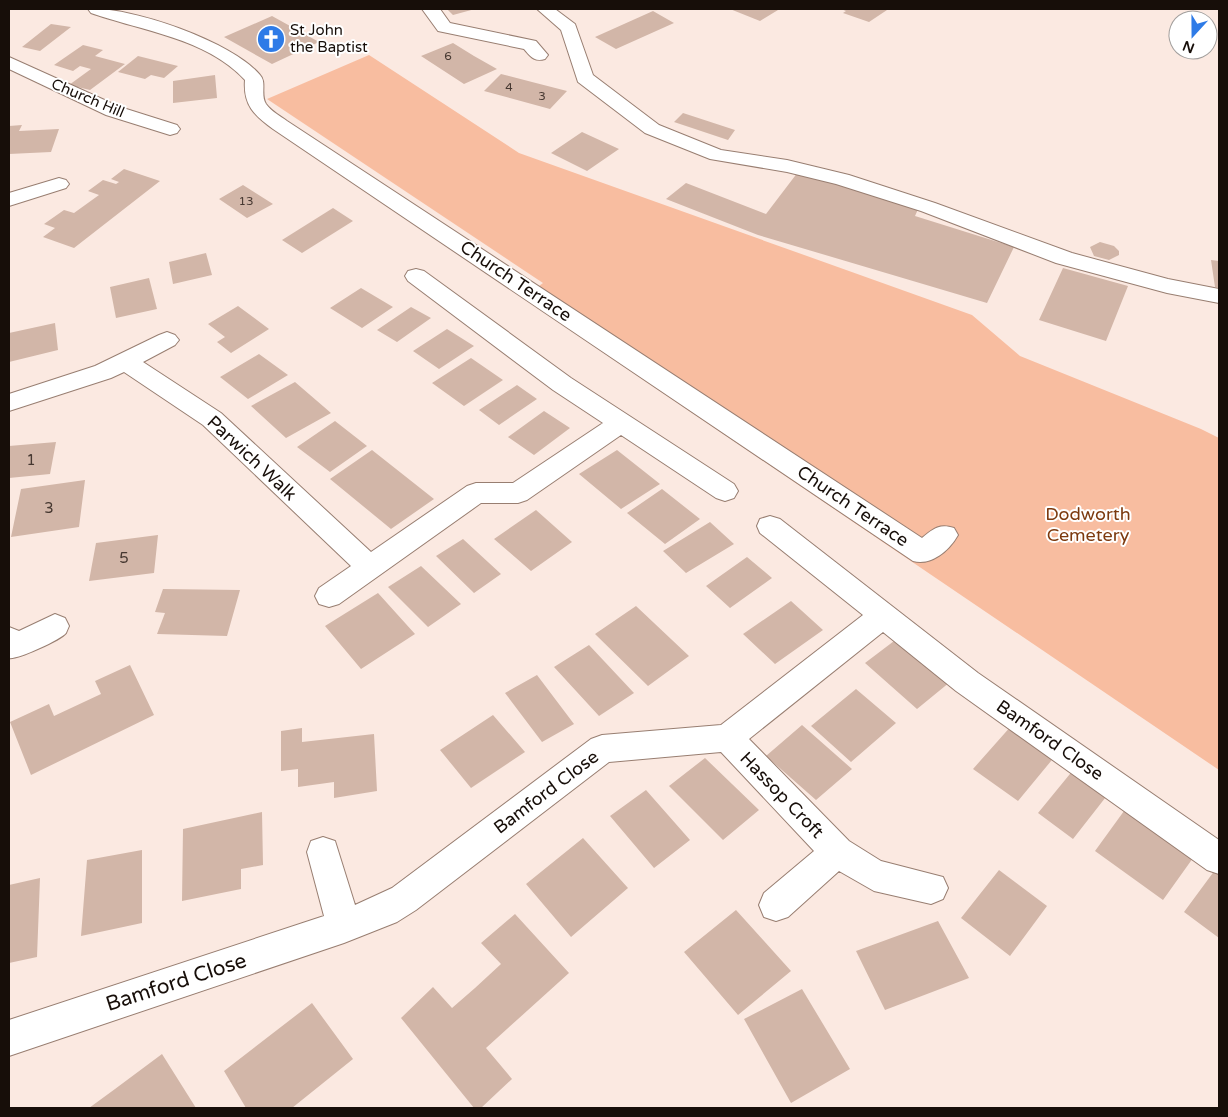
<svg xmlns="http://www.w3.org/2000/svg" width="1228" height="1117" viewBox="0 0 1228 1117" font-family="'Varela Round',sans-serif">
  <style>
    .green { fill: #f8bda0 }
    .building { fill: #d2b6a8 }
    .lines { fill: none; stroke-linecap: round; stroke-linejoin: round }
    .minor-casing { stroke: #987e71; stroke-width: 2 }
    .minor { fill: #fff; fill-rule: evenodd }
    .labels { text-anchor: middle; stroke-width: 4; stroke-linejoin: round; paint-order: stroke }
    .far-number-label { font-size: 12px; fill: #463831 }
    .far-poi-label { font-size: 15px; fill: #170e09; stroke: #fff; text-anchor: start }
    .far-street-label { font-size: 15px; fill: #170e09; stroke: #fff }
    .number-label { font-size: 15px; fill: #463831 }
    .street-label { font-size: 18px; fill: #170e09; stroke: #fff }
    .park-label { font-size: 18px; fill: #7c390e; stroke: #fff }
    .near-street-label { font-size: 21px; fill: #170e09; stroke: #fff }
  </style>
  <rect width="100%" height="100%" fill="#fbe9e1"/>
  <path class="green" d="M369,55L519,153L972,315L1020,356L1201,429L1219,438V770L523,298L543,283L267,99Z"/>
  <path class="building" d="M447,9H475L453,15Z
    M730,9H775L778,10L760,21Z
    M841,9H883L887,10L869,22L843,13L846,11Z
    M653,11L674,23L616,49L595,37Z
    M272,16L319,42L272,64L224,37Z
    M51,24L71,27L40,51L22,47Z
    M453,43L474,56L497,69L464,84L421,56Z
    M83,45L103,50L95,56L125,64L90,90L69,85L91,69L80,66L73,71L54,65Z
    M138,56L178,66L164,78L151,75L145,79L118,72Z
    M501,74L532,82L567,91L550,109L484,91Z
    M215,75L217,98L173,103V81Z
    M683,113L735,130L728,140L674,122Z
    M22,125L19,131L59,129L51,152L9,154V126Z
    M582,132L619,149L587,171L551,153Z
    M124,169L160,181L74,248L43,237L55,228L44,224L64,210L74,213L99,195L88,191L103,180L116,184L119,182L111,179Z
    M798,172L919,207L915,216L1014,247L987,303L758,235L666,199L686,183L766,214Z
    M243,185L273,204L247,218L219,199Z
    M333,208L353,221L302,253L282,240Z
    M1100,242L1114,246L1119,251V255L1109,260L1094,256L1090,247Z
    M206,253L212,275L173,284L169,262Z
    M1211,260L1219,261V288L1215,287Z
    M1063,268L1128,286L1106,341L1039,320Z
    M149,278L157,309L116,318L110,287Z
    M361,288L393,307L362,328L330,308Z
    M238,306L269,329L231,353L217,342L225,337L208,324Z
    M411,307L431,318L397,342L377,330Z
    M55,323L58,350L9,362V333Z
    M447,329L474,346L439,369L413,351Z
    M259,354L288,375L248,399L220,377Z
    M471,358L503,380L464,406L432,383Z
    M295,382L331,413L286,438L251,406Z
    M517,385L537,399L499,425L479,410Z
    M544,411L570,428L534,455L508,437Z
    M335,421L367,446L330,472L297,447Z
    M56,442L50,474L9,478V446Z
    M372,450L434,499L391,529L330,479Z
    M617,450L660,484L621,509L579,474Z
    M85,480L79,527L11,537L21,489Z
    M662,489L700,519L665,544L627,513Z
    M536,510L572,542L531,571L494,539Z
    M710,522L734,544L686,573L663,551Z
    M158,535L154,573L89,581L96,543Z
    M463,539L501,574L474,593L436,556Z
    M747,557L772,578L730,608L706,586Z
    M421,566L461,604L428,627L388,587Z
    M163,589L240,590L227,636L157,634L165,613L155,612Z
    M378,593L415,634L361,669L325,626Z
    M791,601L823,630L775,664L743,634Z
    M636,606L689,656L648,686L595,634Z
    M898,638L950,682L917,709L865,663Z
    M589,645L634,693L599,716L554,667Z
    M130,665L154,715L31,775L10,722L49,704L54,716L101,694L95,681Z
    M537,675L574,724L542,742L505,693Z
    M856,689L896,723L851,762L811,726Z
    M493,715L525,752L471,788L440,750Z
    M802,725L852,769L816,800L766,756Z
    M1012,725L1056,755L1018,801L973,769Z
    M302,728V742L374,734L377,791L334,798V782L298,787V769L281,771V731Z
    M705,758L759,810L723,840L669,786Z
    M1074,769L1109,793L1073,839L1038,813Z
    M646,790L690,840L654,868L610,816Z
    M1124,811L1193,858L1163,900L1095,851Z
    M262,812L263,865L241,869V889L182,901L183,829Z
    M583,838L628,888L571,937L526,884Z
    M142,850V923L81,936L87,860Z
    M999,870L1047,906L1010,956L961,918Z
    M1215,870L1219,873V938L1184,912Z
    M40,878L37,957L9,963V885Z
    M736,910L791,971L738,1015L684,952Z
    M515,914L569,973L486,1048L512,1079L481,1108H474L401,1018L433,987L452,1008L475,988L501,964L481,943Z
    M938,921L969,978L885,1010L856,951Z
    M802,989L850,1069L791,1103L744,1019Z
    M312,1003L353,1059L292,1108H246L224,1071Z
    M162,1054L196,1108H89L115,1089Z"/>
  <g class="lines">
    <defs>
      <path id="minor" d="M88,9C130,6 233,42 260,75C267,82 260,95 266,104C271,111 280,116 287,121L922,538C933,529 939,523 954,528L958,535C949,551 931,566 913,561L273,129C254,115 243,105 245,80C206,38 142,31 91,13Z
        M422,9H440L450,23L536,41L548,55L545,59C534,62 531,57 524,49L438,31Z
        M537,9H555L575,24L593,75L659,125L721,150L787,160L849,175L935,203L1072,253L1168,279L1219,289V303L1167,293L1056,263L921,211L836,184L787,172L710,159L645,133L578,82L561,30Z
        M9,57L120,107L177,125L180,129L177,133L170,135L106,115L9,69Z
        M59,178L66,180L69,184L66,188L9,206V193Z
        M416,269L424,271L571,378L734,484L738,491L734,498L725,501L716,498L621,435L527,500L518,503H481L339,604L329,607L319,604L315,596L319,588L351,566L203,425L124,372L111,378L9,411V394L95,366L159,335L167,332L175,335L179,340L175,345L143,362L221,413L371,552L467,486L476,483H513L603,423L553,390L408,281L405,276L408,271Z
        M770,516L780,519L978,673L1219,840V874L1207,870L956,691L883,632L749,739L849,841L881,861L943,877L948,888L943,899L931,904L874,891L839,871L788,917L776,921L764,917L759,905L764,893L814,851L721,752L609,762L416,910L397,922L344,943L9,1056V1020L324,916L307,852L311,841L323,837L335,841L355,905L392,888L591,739L602,735L721,725L863,615L760,533L757,526L760,519Z
        M55,614L65,618L69,626C68,628 67,631 66,633C60,640 17,660 9,658V627L19,631Z"/>
    </defs>
    <use href="#minor" class="minor-casing"/>
    <use href="#minor" class="minor"/>
  </g>
  <defs>
    <symbol id="church-disc" viewBox="-11 -11 22 22"><circle r="9.5" fill="#2e7be7" stroke="#fff"/><path d="M-1.2-6h2.4v3.5h3.3v2.4h-3.3V6h-2.4V-.1h-3.3v-2.4h3.3Z" fill="#fff"/></symbol>
  </defs>
  <g fill-rule="evenodd">
    <use href="#church-disc" x="255" y="23" width="32" height="32"/>
  </g>
  <g class="labels">
    <g class="far-number-label">
      <text x="448" y="60">6</text>
      <text x="509" y="91">4</text>
      <text x="542" y="100">3</text>
      <text x="246" y="205">13</text>
    </g>
    <g class="far-poi-label">
      <text x="290" y="35">St John<tspan x="290" dy="17">the Baptist</tspan></text>
    </g>
    <g class="far-street-label">
      <text transform="translate(88 98) rotate(23)" y="5">Church Hill</text>
    </g>
    <g class="number-label">
      <text x="31" y="465">1</text>
      <text x="49" y="513">3</text>
      <text x="124" y="563">5</text>
    </g>
    <g class="street-label">
      <text transform="translate(516 281) rotate(34)" y="6">Church Terrace</text>
      <text transform="translate(252 458) rotate(43)" y="6">Parwich Walk</text>
      <text transform="translate(853 506) rotate(34)" y="6">Church Terrace</text>
      <text transform="translate(1050 740) rotate(35)" y="6">Bamford Close</text>
      <text transform="translate(546 792) rotate(-37)" y="6">Bamford Close</text>
      <text transform="translate(782 795) rotate(46)" y="6">Hassop Croft</text>
    </g>
    <g class="park-label">
      <text x="1088" y="520">Dodworth<tspan x="1088" dy="21">Cemetery</tspan></text>
    </g>
    <g class="near-street-label">
      <text transform="translate(176 982) rotate(-18)" y="7">Bamford Close</text>
    </g>
  </g>
  <rect width="1228" height="1117" fill="none" stroke="#170e09" stroke-width="20"/>
  <g transform="translate(1193 35) rotate(201)"><circle r="24" fill="#ffffff" stroke="#a29f9d"/>
  <path d="M0-4L9 19L0 12L-9 19Z" fill="#2e7be7"/>
  <text y="-8" font-size="14" font-weight="bold" text-anchor="middle" fill="#170e09">N</text>
  </g>
</svg>
